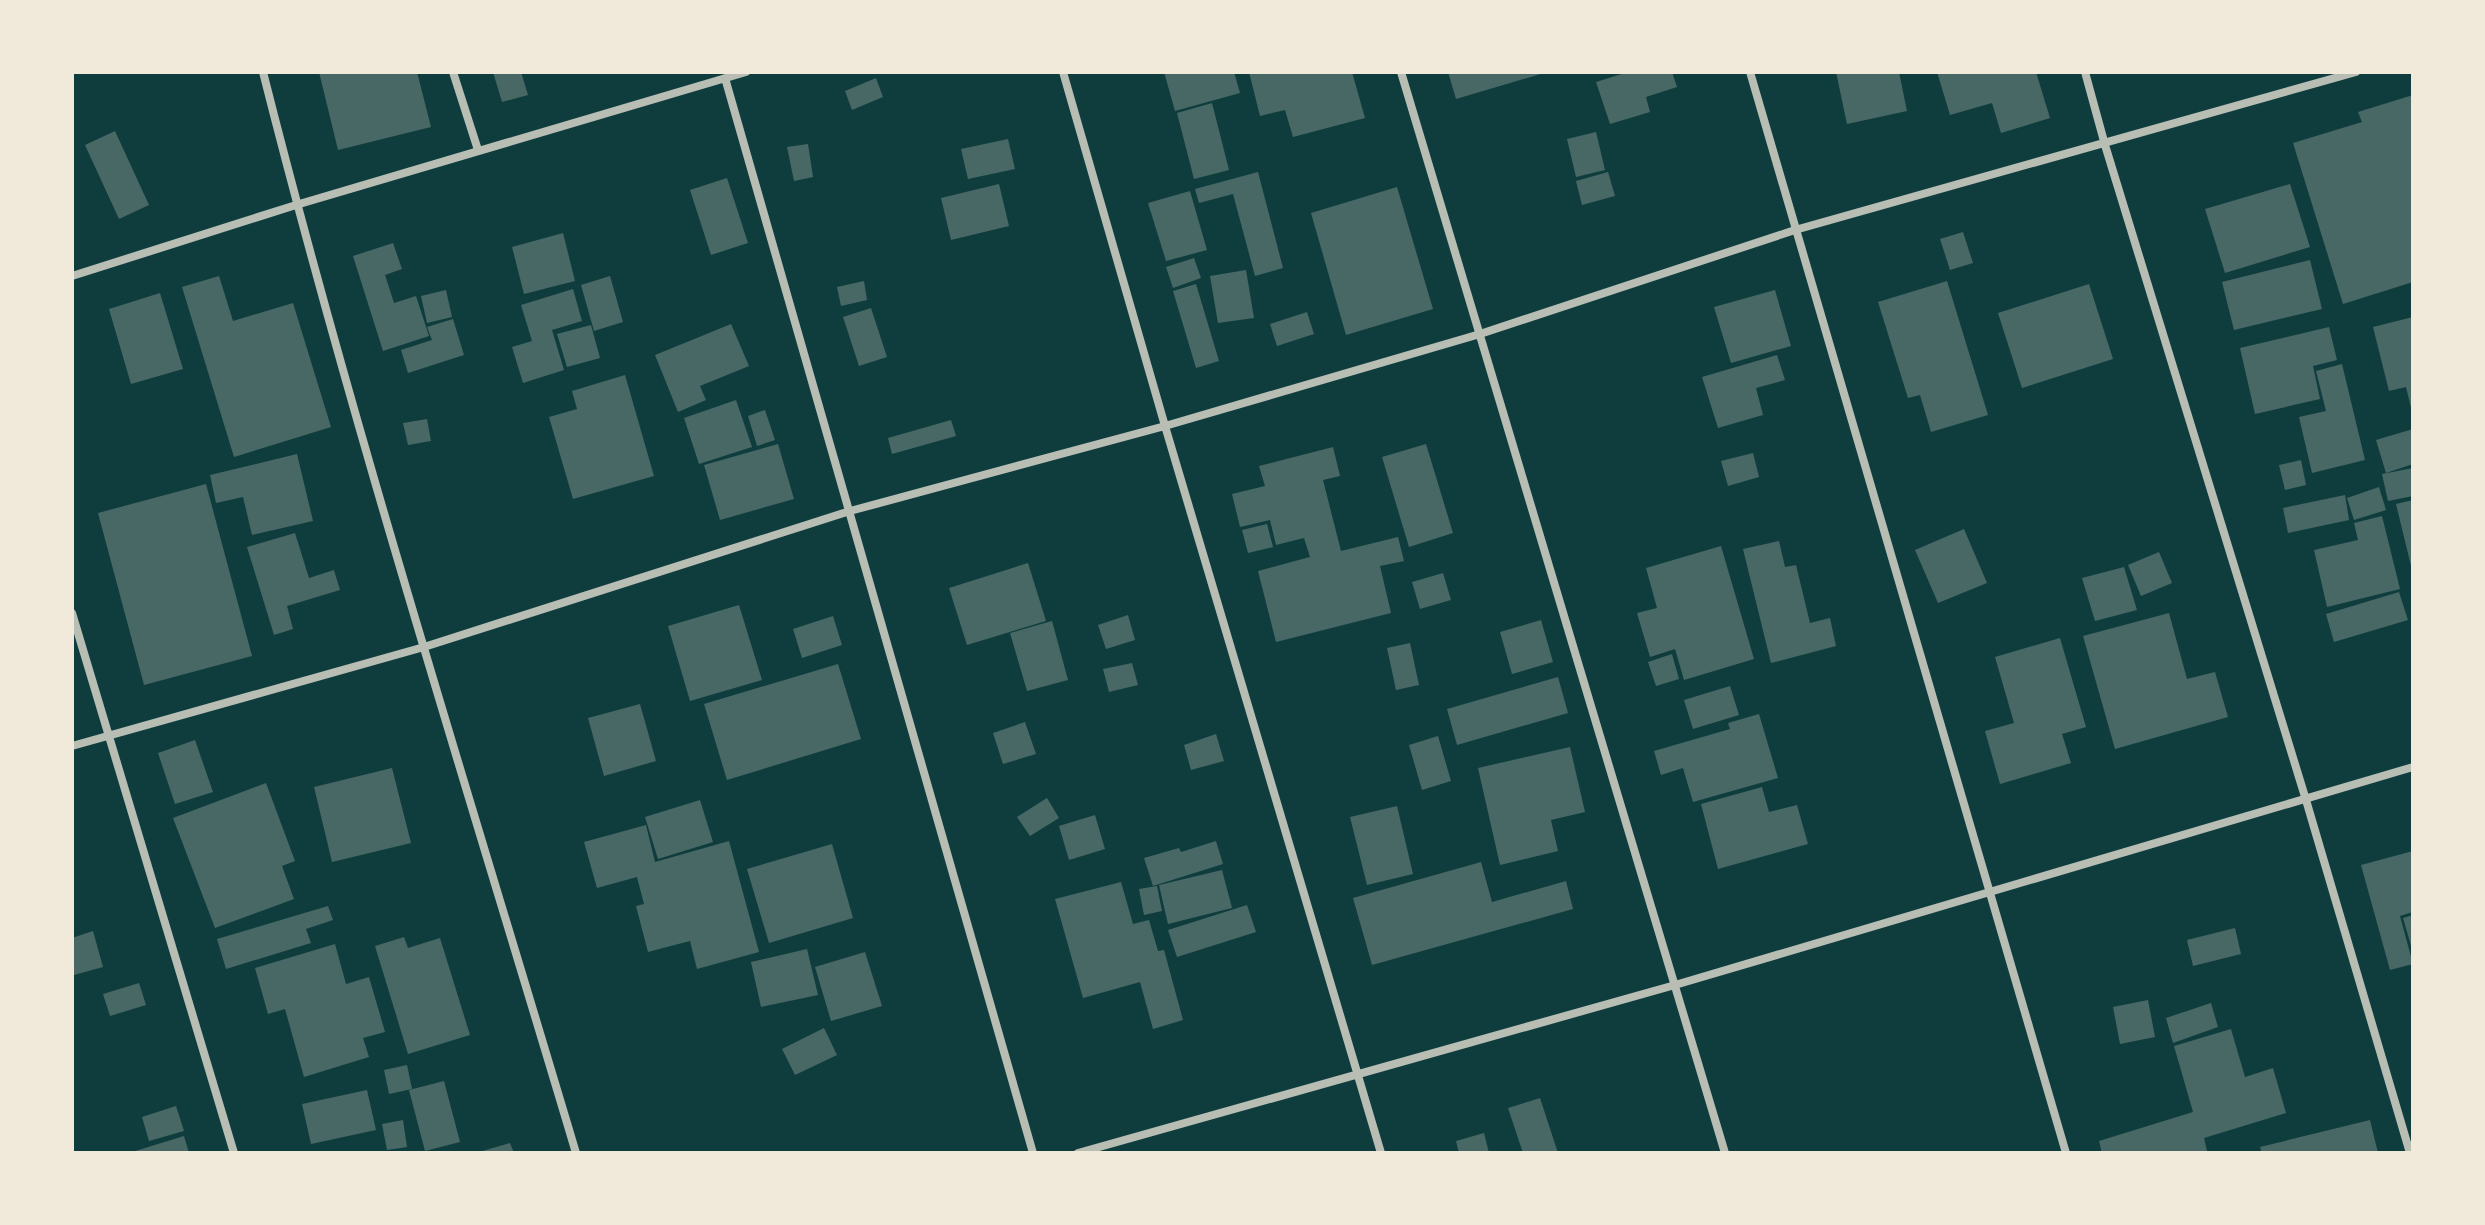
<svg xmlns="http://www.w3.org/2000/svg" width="2485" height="1225" viewBox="0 0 2485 1225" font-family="Jost,sans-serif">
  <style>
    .building { fill: #486865 }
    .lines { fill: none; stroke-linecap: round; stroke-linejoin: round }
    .minor { stroke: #b8beb3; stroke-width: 8 }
  </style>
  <rect width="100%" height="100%" fill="#0f3d3e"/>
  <path class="building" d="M319,72H417L431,127L338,150Z
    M493,72H521L528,95L502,102Z
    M1164,72H1234L1240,93L1175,111Z
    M1249,72H1352L1365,118L1293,137L1285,110L1260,116Z
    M1448,72H1544V73L1456,99Z
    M1628,72H1672L1677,87L1646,97L1650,112L1610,124L1596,82Z
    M1836,72H1899L1907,111L1847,124Z
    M1937,72H2036L2050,118L2001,133L1992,103L1950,115Z
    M876,78L883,97L852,110L845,91Z
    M2413,95V282L2343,304L2293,143L2362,122L2358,112Z
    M1212,103L1229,170L1194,179L1177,113Z
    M115,131L149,205L119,219L85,145Z
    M1596,132L1605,170L1576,177L1567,139Z
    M1008,139L1015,169L968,179L961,149Z
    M808,144L813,177L794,181L787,147Z
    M1258,172L1283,268L1255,276L1233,194L1199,203L1195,189Z
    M1608,172L1615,196L1582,205L1576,181Z
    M727,178L748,243L711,255L690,190Z
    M999,184L1009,226L951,240L941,198Z
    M2290,184L2310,247L2225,273L2205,209Z
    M1397,187L1433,309L1346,335L1311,213Z
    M1190,191L1207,250L1166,261L1148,203Z
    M1963,232L1973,263L1950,270L1940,239Z
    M563,233L575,281L524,294L512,247Z
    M393,243L402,269L385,275L394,303L416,296L429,336L383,351L353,256Z
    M1194,258L1201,278L1173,288L1166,267Z
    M2310,260L2322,309L2234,330L2222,282Z
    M1246,270L1254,318L1218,323L1210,276Z
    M219,276L233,321L293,303L331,427L234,457L182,287Z
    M610,276L623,322L594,331L581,285Z
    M864,281L867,300L841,306L837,287Z
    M1947,281L1988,415L1931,432L1920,395L1908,398L1878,302Z
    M1196,284L1219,361L1196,368L1173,291Z
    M2089,284L2113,359L2022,388L1998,313Z
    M573,289L582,321L552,330L564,370L523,383L512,347L532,341L521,305Z
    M446,290L452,317L427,323L421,296Z
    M1775,290L1791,346L1731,363L1714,307Z
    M160,293L183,369L131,384L109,309Z
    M871,308L887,357L859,366L843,317Z
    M1307,312L1314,334L1277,346L1270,324Z
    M2413,317V412H2412L2406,387L2389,391L2373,327Z
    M453,319L464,355L408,373L401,350L432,340L427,327Z
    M731,324L749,366L700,386L706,400L678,412L655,355Z
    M591,325L600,358L567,367L557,334Z
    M2329,327L2337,360L2313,366L2320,399L2255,414L2240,348Z
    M1777,355L1785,380L1756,388L1763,415L1718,428L1702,377Z
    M2342,364L2365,460L2312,473L2299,417L2326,411L2316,371Z
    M625,375L654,476L573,499L549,417L577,409L572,391Z
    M736,400L752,447L699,464L684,418Z
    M765,410L775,440L757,446L748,416Z
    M427,419L431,441L408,445L403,423Z
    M951,420L956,436L892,454L888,438Z
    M2413,429V464L2386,473L2376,440Z
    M778,444L794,499L720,520L704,465Z
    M1426,444L1453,533L1409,547L1382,457Z
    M1333,447L1340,476L1323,480L1341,551L1398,537L1404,561L1380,566L1391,613L1276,642L1258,571L1310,557L1304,538L1276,545L1270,520L1240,527L1232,494L1265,486L1259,466Z
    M1753,453L1759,477L1728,486L1721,461Z
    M297,454L313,521L252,535L243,497L216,503L210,475Z
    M2301,460L2306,485L2285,490L2279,465Z
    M2413,468V496L2388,501L2382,474Z
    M206,484L252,656L144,685L98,513Z
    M2379,487L2386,510L2354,520L2347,498Z
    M2345,495L2349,520L2288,533L2283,508Z
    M2413,500V570H2412L2396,504Z
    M2382,516L2400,589L2327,607L2314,550L2358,540L2354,523Z
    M1267,524L1273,547L1248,553L1242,530Z
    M1964,529L1987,583L1938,603L1915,550Z
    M295,533L309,578L334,570L340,590L287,606L293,629L274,635L247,547Z
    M1779,541L1785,567L1796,565L1810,623L1830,618L1836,646L1771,663L1743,549Z
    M1721,546L1754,659L1684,680L1675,649L1650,657L1637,613L1657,608L1646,568Z
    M2159,552L2172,583L2141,596L2128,565Z
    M1028,563L1046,621L967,645L949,588Z
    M2124,567L2137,610L2095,621L2082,578Z
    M1443,573L1451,600L1420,609L1412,582Z
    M2399,592L2408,620L2334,642L2326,614Z
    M739,605L762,680L690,701L668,626Z
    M2169,613L2187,679L2215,672L2228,717L2115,749L2083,636Z
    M1128,615L1135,640L1106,649L1098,625Z
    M833,616L842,645L802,658L793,629Z
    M1541,620L1553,662L1512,674L1500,632Z
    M1052,621L1068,680L1027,691L1010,633Z
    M2060,638L2086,727L2062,734L2071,763L2000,784L1985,731L2014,723L1995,657Z
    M1410,643L1419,685L1396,690L1387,648Z
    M1672,654L1679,679L1656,686L1648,662Z
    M1132,663L1138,685L1109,692L1103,669Z
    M838,664L861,739L727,780L704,704Z
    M1558,677L1568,713L1457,745L1447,709Z
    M1730,686L1739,715L1693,729L1684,700Z
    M640,704L656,761L604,776L588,718Z
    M1759,714L1778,778L1693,802L1683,768L1661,775L1654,751L1730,729L1728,723Z
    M1025,722L1036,754L1003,764L993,733Z
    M1216,734L1224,761L1191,770L1184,745Z
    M1438,736L1451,781L1422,790L1409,745Z
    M195,740L213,792L175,804L158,753Z
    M1570,747L1585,812L1551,820L1558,851L1500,865L1478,768Z
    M392,768L411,843L332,862L314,787Z
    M266,783L295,861L282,866L294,899L215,928L173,818Z
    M1762,787L1769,812L1797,805L1808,844L1718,869L1701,804Z
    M1047,798L1059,818L1030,836L1017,817Z
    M700,800L713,842L658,859L645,817Z
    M1397,806L1413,874L1367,885L1350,817Z
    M1095,815L1105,849L1069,860L1059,826Z
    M646,825L655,862L729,841L759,952L697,969L690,941L648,952L636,906L644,904L637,877L597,888L584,842Z
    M1216,841L1223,864L1153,886L1144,858L1179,848L1181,852Z
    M832,844L853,918L769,943L747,869Z
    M2413,851V912L2400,916L2413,964L2390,970L2361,865Z
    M1481,862L1492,902L1566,881L1573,909L1372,965L1353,898Z
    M1222,870L1232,908L1168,924L1159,885Z
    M1121,882L1133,924L1149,920L1158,951L1164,950L1183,1020L1153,1029L1140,982L1083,998L1055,899Z
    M1157,886L1162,911L1144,915L1139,889Z
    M1247,905L1256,932L1177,957L1168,930Z
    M328,906L333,920L306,929L311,943L226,969L217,939Z
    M2413,915V949H2412L2403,918Z
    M2235,928L2241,954L2193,966L2187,940Z
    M93,931L103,967L74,975L72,938Z
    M404,937L408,948L440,938L470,1035L408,1054L375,946Z
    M335,944L346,984L369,977L385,1032L363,1038L369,1057L304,1077L285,1009L268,1014L255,968Z
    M807,949L818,995L761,1007L751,962Z
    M865,952L882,1006L831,1021L815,967Z
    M139,983L146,1005L110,1016L103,994Z
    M2148,1000L2155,1037L2120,1044L2113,1007Z
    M2211,1003L2218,1027L2173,1043L2166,1018Z
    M824,1028L837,1055L795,1075L782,1049Z
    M2231,1029L2245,1077L2273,1068L2286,1113L2204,1138L2207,1151L2200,1153H2102L2099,1141L2193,1112L2174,1046Z
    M407,1065L412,1089L389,1094L384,1070Z
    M444,1081L460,1142L425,1151L409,1090Z
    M367,1090L376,1130L311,1144L302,1104Z
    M1540,1098L1558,1153H1523L1508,1108Z
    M176,1106L184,1131L149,1141L142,1117Z
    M403,1120L407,1147L387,1150L382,1124Z
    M2370,1120L2378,1153H2262L2260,1147Z
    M1484,1133L1489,1153H1459L1456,1141Z
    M184,1136L189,1153H132V1152Z
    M510,1143L514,1153H479V1152Z"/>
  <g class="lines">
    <path class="minor" d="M263,72C355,436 469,794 576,1153
      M453,72L478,150
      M1063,72L1165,426L1381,1153
      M1401,72L1725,1153
      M1750,72L2066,1153
      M2085,72L2105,145L2306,800L2410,1153
      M725,78L1033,1153
      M72,276L296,205L746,72
      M72,613L234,1153
      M72,746L424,647L850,511L1165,426L1480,334L1795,230L2356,72
      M1078,1153L1675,985L2413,767"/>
  </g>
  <rect width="2485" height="1225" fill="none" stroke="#f1e9da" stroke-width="148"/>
</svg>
